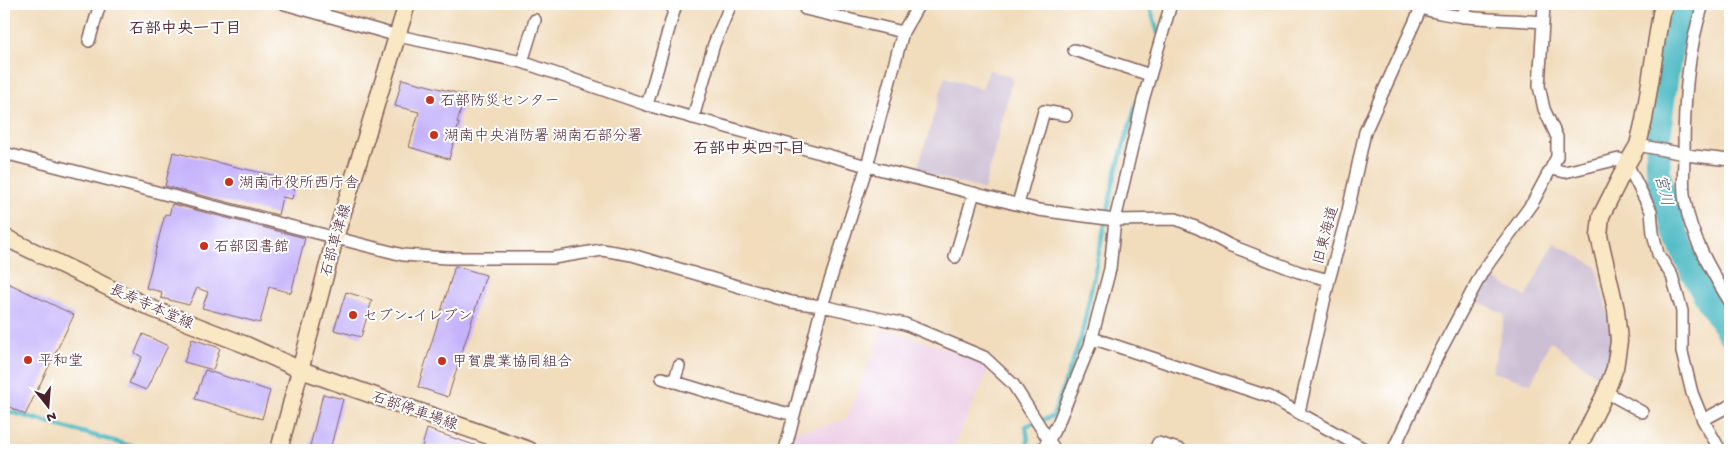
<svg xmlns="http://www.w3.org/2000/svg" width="1734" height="454" viewBox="0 0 1734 454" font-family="'Gochi Hand','Klee One',sans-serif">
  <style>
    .built { fill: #eed0e7 }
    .industrial { fill: #ccbed3 }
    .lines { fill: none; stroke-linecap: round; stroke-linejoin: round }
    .stream { stroke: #4ab8c3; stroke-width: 4.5 }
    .river { stroke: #4ab8c3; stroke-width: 25 }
    .building { fill: #c4b2fb }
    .street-casing { stroke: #84615d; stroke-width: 14 }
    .secondary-casing { stroke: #84615d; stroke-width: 19 }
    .street { stroke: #fff; stroke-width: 11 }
    .secondary { stroke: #fae7c3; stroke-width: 16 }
    .poi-dot { fill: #c8321e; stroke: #fff; stroke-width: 2 }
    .labels { text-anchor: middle; stroke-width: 4; stroke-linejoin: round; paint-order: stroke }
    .poi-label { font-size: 15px; fill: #4a1f2b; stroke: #fff; text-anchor: start }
    .street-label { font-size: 15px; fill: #4a1f2b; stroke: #fff }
    .neighbourhood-label { font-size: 16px; font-weight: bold; fill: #4a1f2b; stroke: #fff }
    .water-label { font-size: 16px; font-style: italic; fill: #4a5c68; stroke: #fff }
  </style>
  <rect width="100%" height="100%" fill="#fff"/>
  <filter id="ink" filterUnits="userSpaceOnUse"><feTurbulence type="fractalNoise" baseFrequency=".02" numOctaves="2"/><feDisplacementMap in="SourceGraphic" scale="10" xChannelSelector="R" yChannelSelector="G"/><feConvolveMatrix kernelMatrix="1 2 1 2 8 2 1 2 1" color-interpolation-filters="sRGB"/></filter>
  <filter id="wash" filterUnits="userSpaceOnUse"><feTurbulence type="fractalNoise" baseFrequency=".0096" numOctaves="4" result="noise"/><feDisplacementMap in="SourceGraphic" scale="20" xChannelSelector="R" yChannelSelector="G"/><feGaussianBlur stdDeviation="1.12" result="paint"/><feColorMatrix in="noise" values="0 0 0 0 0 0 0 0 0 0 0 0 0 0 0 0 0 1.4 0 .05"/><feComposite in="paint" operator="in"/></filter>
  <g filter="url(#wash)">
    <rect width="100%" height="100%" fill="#f1dcbb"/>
    <path class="built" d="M883,327L973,358L989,368L952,450H790L796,430L817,428L847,419Z"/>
    <path class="industrial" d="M989,70L1013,78L984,190L917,171L945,77L982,89Z
      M1554,243L1596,266L1613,336L1610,361L1603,380L1550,341L1531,384L1492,372L1505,315L1474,299L1488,275L1526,297Z"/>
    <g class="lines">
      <path class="stream" d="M1149,4L1158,33
        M4,410L145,450
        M1025,450L1028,441L1026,426L1053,416L1081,338L1115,175L1137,101"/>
      <path class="river" d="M1684,4C1673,27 1670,52 1666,77C1661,109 1656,144 1659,176C1660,187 1665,198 1668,209C1683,259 1701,291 1730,334"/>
    </g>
    <g id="blocks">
      <path class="building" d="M402,79L465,95L457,123H459L449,159L409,147L419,112L395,106Z
        M173,152L292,180L291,185L295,186L292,199L282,197L278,215L165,186Z
        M172,204L305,238L291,293L269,287L260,323L202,308L208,292L197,288L189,305L161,298L162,292L146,288L165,214L169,215Z
        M455,266L486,275L448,397L418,387Z
        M4,281L74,315L25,415L4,404Z
        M346,292L372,300L361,337L334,330Z
        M143,334L168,346L146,390L129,383L142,357L135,353Z
        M192,339L220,348L213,370L184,362Z
        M205,370L270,391L262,419L195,399Z
        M323,394L343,399L330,450H309Z
        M427,429L483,448V450H421Z"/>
    </g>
  </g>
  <g filter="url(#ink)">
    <use href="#blocks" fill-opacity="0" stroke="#84615d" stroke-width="1"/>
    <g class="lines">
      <defs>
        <path id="street" d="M285,4L398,36L522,62L647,105L867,166L1039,210L1115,220L1176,219L1200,229L1229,245L1299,272L1329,280
          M807,4L805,9L903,32
          M1703,4C1687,53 1684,103 1684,155C1684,170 1682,186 1685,201C1691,237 1711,271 1730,302
          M1463,17L1466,4
          M1543,22L1544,4
          M89,41L100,4
          M1074,50L1150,75
          M522,62L535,20
          M647,105L676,4
          M693,118L714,44L730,6
          M1638,145L1694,156L1730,160
          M4,153L403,255L447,258H553L602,250L632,255L791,302L822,306L905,324L984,357L1013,384L1055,450
          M1552,169L1565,172L1619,159L1627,164L1651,211L1653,233L1658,254L1672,276L1682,311V352L1692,393L1703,420L1720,450
          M1018,204L1044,111L1066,115
          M955,257L974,193
          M1092,338L1270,397L1366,450
          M662,378L735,400L794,415
          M674,382L679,366
          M1606,392L1642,412
          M1299,412L1329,280L1348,211L1365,132L1421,8
          M1703,420L1729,406
          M785,450L822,306L867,166L903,32L919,4
          M1041,450L1049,440L1059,421L1090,345L1110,269L1115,220L1143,100L1171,4
          M1155,450L1158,443L1181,450
          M1393,450L1437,357L1483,271L1533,202L1557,157V137L1544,109L1539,86L1543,22C1509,19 1441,20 1413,4"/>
        <path id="secondary" d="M4,237L153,309L246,345L301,370L529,450
          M279,450L335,238L407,4
          M1577,450L1606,392L1615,368L1619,341L1616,310L1599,236L1601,216L1627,164L1638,145L1644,120L1661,13L1665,4"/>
      </defs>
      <use href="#street" class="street-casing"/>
      <use href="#secondary" class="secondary-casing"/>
      <use href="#street" class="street"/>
      <use href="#secondary" class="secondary"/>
    </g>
  </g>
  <g class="poi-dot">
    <circle cx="430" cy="100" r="5"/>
    <circle cx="434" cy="135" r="5"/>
    <circle cx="229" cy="182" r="5"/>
    <circle cx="204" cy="246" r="5"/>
    <circle cx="353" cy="315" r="5"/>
    <circle cx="28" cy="360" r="5"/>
    <circle cx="442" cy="361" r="5"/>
  </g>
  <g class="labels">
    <g class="poi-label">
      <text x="440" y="105">石部防災センター</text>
      <text x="444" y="140">湖南中央消防署 湖南石部分署</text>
      <text x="239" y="187">湖南市役所西庁舎</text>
      <text x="214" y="251">石部図書館</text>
      <text x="363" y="320">セブン-イレブン</text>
      <text x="38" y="365">平和堂</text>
      <text x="452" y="366">甲賀農業協同組合</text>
    </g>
    <g class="street-label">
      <text transform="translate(1325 235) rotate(-75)" y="5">旧東海道</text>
      <text transform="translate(335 240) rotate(-74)" y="5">石部草津線</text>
      <text transform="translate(152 306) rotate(24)" y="5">長寿寺本堂線</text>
      <text transform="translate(415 410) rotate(19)" y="5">石部停車場線</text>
    </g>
    <g class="neighbourhood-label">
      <text x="185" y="33">石部中央一丁目</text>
      <text x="749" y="153">石部中央四丁目</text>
    </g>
    <g class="water-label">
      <text transform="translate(1665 190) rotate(77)" y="6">宮川</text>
    </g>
  </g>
  <rect width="1734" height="454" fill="none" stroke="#fff" stroke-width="20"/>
  <g transform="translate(48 406) rotate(163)" stroke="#ffffff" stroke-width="4" paint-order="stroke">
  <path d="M0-4L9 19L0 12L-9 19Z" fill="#4a1f2b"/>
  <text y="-8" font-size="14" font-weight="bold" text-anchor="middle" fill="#4a1f2b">N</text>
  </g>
</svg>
